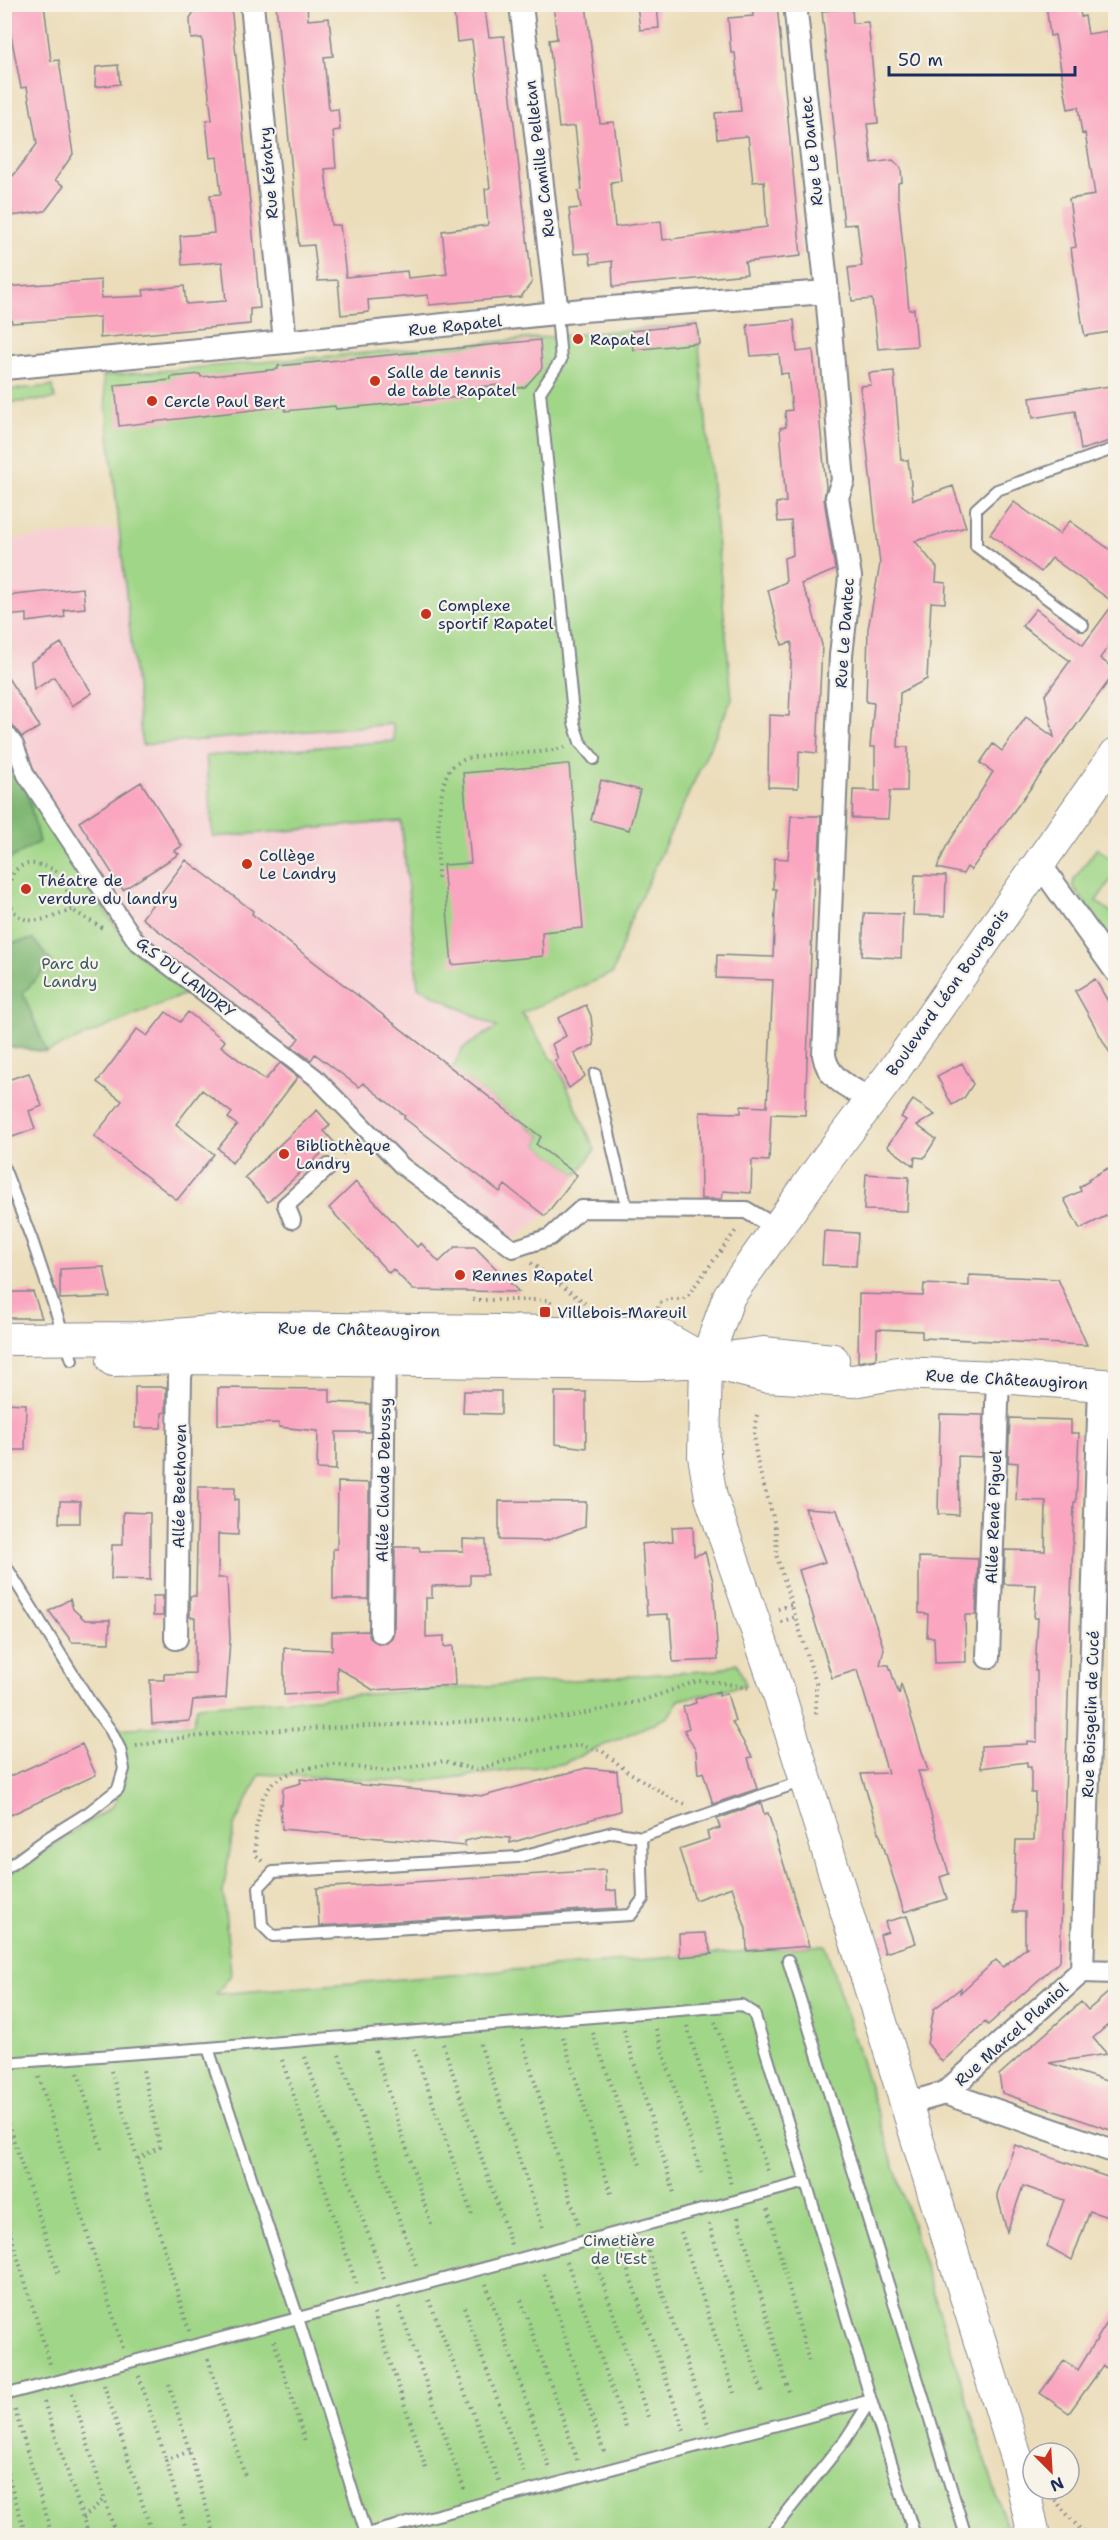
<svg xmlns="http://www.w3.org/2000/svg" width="1120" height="2540" viewBox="0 0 1120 2540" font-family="'Shantell Sans',sans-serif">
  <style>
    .built { fill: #f7cfd4 }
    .green { fill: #a0d687; stroke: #5e8272; stroke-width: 1.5 }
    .forest { fill: #80b774; stroke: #4e7369; stroke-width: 1.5 }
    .building { fill: #faa6c0 }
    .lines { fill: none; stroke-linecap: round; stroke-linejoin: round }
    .service-casing { stroke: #83868c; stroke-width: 14 }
    .pedestrian-casing { stroke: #83868c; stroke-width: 20 }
    .minor-casing { stroke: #83868c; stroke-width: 26 }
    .secondary-casing { stroke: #83868c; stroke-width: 34 }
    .path { stroke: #83868c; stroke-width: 4; stroke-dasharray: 1.5 4.5; stroke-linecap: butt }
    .service { stroke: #fff; stroke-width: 10 }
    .pedestrian { stroke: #fff; stroke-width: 16 }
    .minor { stroke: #fff; stroke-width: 22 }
    .secondary { stroke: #fff; stroke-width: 32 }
    .poi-dot { fill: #c8321e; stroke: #f7f3e8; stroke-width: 2 }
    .labels { text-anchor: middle; stroke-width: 4.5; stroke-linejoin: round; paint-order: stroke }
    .street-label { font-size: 16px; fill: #1b2f5e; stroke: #f7f3e8 }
    .poi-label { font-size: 16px; fill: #1b2f5e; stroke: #f7f3e8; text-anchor: start }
    .park-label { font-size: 16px; fill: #3c5968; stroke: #f7f3e8 }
  </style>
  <rect width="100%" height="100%" fill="#f7f3e8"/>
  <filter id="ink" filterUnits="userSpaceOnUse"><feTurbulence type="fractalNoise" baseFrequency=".0167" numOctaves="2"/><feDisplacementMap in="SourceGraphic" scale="12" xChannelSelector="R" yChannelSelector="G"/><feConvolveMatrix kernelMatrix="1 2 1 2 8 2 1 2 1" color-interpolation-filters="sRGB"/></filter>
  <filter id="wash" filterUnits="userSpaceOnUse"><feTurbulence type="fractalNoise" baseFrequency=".008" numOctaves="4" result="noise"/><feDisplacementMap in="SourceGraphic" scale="24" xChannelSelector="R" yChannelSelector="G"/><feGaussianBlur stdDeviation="1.35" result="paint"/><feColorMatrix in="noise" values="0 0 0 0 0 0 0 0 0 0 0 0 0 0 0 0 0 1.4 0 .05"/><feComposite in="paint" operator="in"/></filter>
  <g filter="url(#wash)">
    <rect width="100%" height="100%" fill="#ebddba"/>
    <path class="built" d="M119,529L142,745L393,724L401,821L498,1027L556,1062L595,1150L546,1215L512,1240L390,1145L359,1114L287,1068V1067L209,989L143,940L68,832L36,775L5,726V540Z"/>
    <path class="green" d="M697,324L732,699L630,921L613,973L522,1013L551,1058L556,1062L595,1150L577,1175L536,1144L541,1137L452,1069L463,1048L497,1027L418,987L401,821L213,837L206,756L394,741L393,724L142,745L103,376Z
      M53,386L55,399L5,403V390Z
      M4,751L109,917L137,954L192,991L47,1052L5,1046Z
      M1097,848L1115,862V874L1096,901L1115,915V944L1109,939L1073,886L1074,879Z
      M737,1663L746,1685L679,1700L668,1717L562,1764L418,1782L260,1774L234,1826L223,1891L231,1975L216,1994L825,1945L1009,2535L5,2536V1877L113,1806L124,1783L126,1755L116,1729L193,1724L197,1706L717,1670Z"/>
    <path class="forest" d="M4,751L27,789L39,842L5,862Z
      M33,939L52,962L23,993L47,1052L5,1046V942L6,944Z"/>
    <g id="blocks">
      <path class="building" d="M5,4H44L51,61L59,60L73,154L55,180L64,186L45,211L12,216V212L4,213V177L13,176L37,144L27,87L21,88Z
        M194,4H231L260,308L250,309V324L100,338V317L12,323L11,318L4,319V287L101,280V298L144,296L143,290L184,286L186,304L226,301L222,262L182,265L180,236L214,233L210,195L221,194L217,157L210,158L206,121L212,120L202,38L191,39L190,18L194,12Z
        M276,4H307L308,20L329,18L333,56L324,57L329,110L338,109L340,130L333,131L336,168L325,169L331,225H340L346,277L407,271L408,278L447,274L442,231L488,225L485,189L490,188L472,40L457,42L453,4H484L489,37L504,36L532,282L521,297L429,305L428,295L368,300L369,312L341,315L338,280L318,281L314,245L299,246Z
        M553,4H586L600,123L614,122L621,181L611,182L615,227L661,221L663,240L767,227L764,181L753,182L748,136L717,139L715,113L741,111L735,53H731L728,18L753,16L752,4H777L801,256L745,262L747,274L613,287L612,261L591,264L589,253L574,254L569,209L581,208L578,191L582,190L575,126L559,128L549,40L557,39Z
        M637,4H657L659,28L640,30Z
        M1046,4H1079L1081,17L1085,16L1088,34L1107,31L1116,81V331L1085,336L1082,322L1071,248L1076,247L1069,199L1095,195L1085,133L1082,134L1078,107L1068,109L1055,35L1050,36Z
        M852,8L853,23L868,22L878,123L867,124L872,163L893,160L901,168L902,182L898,183V195L909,310L914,309L917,346L878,349L872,299L852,301L848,268L862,266L857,224L844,225L822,11Z
        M118,65L120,84L95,87L96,67Z
        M794,320L797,352L813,350L826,487L824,499L835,570L801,584L811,605L822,645L817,753L799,751L798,788L768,787L769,715L789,716L792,642L782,645L768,590L786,582L784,558L793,555L791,521L778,522L776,503L786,502L780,428L786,427L785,411L792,410L788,373L781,374L779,354L751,356L747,325Z
        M697,324L699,343L633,350L631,331Z
        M540,340L542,368L525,387L505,390L499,385L470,388L471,396L336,409L335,406L285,411V406L119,426L115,385L171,380V377L200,374L201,377L278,369V366Z
        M894,371L901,460H908L913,500L953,486L966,527L915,541L937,568L936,582L946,583L945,603L931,602L927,679L900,693L898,747H908L907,791H890L888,819L852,818L853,790L881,791H875V747H870L874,703L866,702L868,629L880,564L860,386L871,385L869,373Z
        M1116,385V439L1081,450L1075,411L1033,418L1030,398Z
        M1014,502L1059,534L1070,521L1116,554V636L1100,658L1116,671L971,870L967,867L963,874L937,868L946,847L993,772L980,763L993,744L1002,751L1026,717L1054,737L1045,695L1070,661L1022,626L1036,609L1083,645L1114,603L1052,558L1041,572L990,534Z
        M83,588L85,608L64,610L65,617L27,622V614L4,616V596Z
        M61,643L92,693L72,706L54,677L34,690L31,662Z
        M4,672L40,727L22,737L4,716Z
        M569,764L583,928L542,932L543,956L452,965L443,865L471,863L463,773Z
        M601,780L640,790L629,830L591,820Z
        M141,782L182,846L174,851L179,854L123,890L79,822Z
        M791,816H821L818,877L814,876L805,1115L771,1114L769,1161L752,1160L751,1193L723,1191L722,1199H701L700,1112L741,1113V1106L767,1107L773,980L716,978L717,955L773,957L776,889H773L774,858L788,859Z
        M186,860L253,911L252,914L541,1137L536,1144L577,1175L545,1216L505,1185L500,1192L404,1118L405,1116L363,1083L359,1087L315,1054L311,1060L292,1047L299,1038L142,918Z
        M915,875L946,876L945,916L913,915Z
        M864,913L903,914L901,958L862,956Z
        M1095,979L1116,1015V1064L1075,991Z
        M586,1005L591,1016L594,1045L574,1053L585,1076L569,1088L555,1060L558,1059L552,1044L566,1036L558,1018Z
        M166,1012L180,1022L188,1012L225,1041L221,1046L265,1080L280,1063L298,1077L232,1163L218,1148L237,1125L228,1118L232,1113L202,1090L176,1124L214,1154L177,1200L94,1136L122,1101L97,1082L137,1029L147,1036Z
        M962,1063L973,1084L964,1098L952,1105L937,1076Z
        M29,1073L42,1106L29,1111L35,1129L4,1140V1081Z
        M913,1100L935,1115L917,1125L936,1139L924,1158L915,1157L914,1166L887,1146L906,1120L901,1117Z
        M317,1110L330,1125L324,1131L334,1142L268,1202L245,1177Z
        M1108,1168L1116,1182V1211L1080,1229L1064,1199L1081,1191L1079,1187L1089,1181L1088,1179Z
        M866,1174L909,1177L907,1211L864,1210Z
        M356,1182L417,1247L421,1243L439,1262L455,1247H475L519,1292L413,1290L393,1269L389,1273L329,1208Z
        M824,1231L858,1233L856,1266L822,1265Z
        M104,1267L110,1297L60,1299V1269Z
        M969,1275L1058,1279L1087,1345L922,1338V1331L877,1329L876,1359L858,1362L859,1294L923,1296L924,1284L969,1286Z
        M4,1292H33L42,1318H4Z
        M135,1387H166V1412L162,1413L161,1428H135Z
        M218,1388L330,1389V1402L370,1404V1432H336V1470L317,1469L318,1431L279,1427V1423L218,1425Z
        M464,1391H501V1414L463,1413Z
        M555,1392H586V1448L555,1444Z
        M4,1403L26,1404L25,1450H4Z
        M940,1414L983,1415L982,1457L958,1456L959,1515L938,1514Z
        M1010,1418L1071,1420V1433H1079L1076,1502H1074L1060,1961L988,2025L985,2022L942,2062L927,2043L934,2009L961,1988L960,1993L996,1960L1003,1967L1027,1947H1025V1912H1013L1016,1840H1034L1035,1793H1031V1767H1027V1762L981,1768V1746L1027,1744V1741L1037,1742V1671H1035L1038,1618H1034L1036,1585L1004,1584L1005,1550L1045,1551L1046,1501L1016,1500L1018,1463L1008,1462Z
        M338,1482L369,1483L368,1599H333V1549H337Z
        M198,1487H235V1500L238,1499V1535L218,1534V1578H227L230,1639L226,1698L193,1700L190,1721L152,1724L150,1680H164V1674L195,1673V1618L190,1617V1596H196Z
        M60,1501H80V1523H59Z
        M499,1501L586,1502L585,1527L545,1541L499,1540Z
        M805,1508L837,1510L884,1649L880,1665H889L899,1695L901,1684L928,1771H918L949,1874L940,1877L947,1899L904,1912L861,1774L888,1773L857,1670L832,1678L799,1570L825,1562Z
        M123,1512L150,1513V1580L111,1579L112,1545H123Z
        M693,1526L694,1556L705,1552L713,1581L718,1660L673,1662L670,1619H668V1614L647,1615L642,1544L673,1541L672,1527Z
        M463,1539L486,1540L487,1575H470V1585L432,1586V1598H426V1637L444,1636V1647L453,1646L455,1685L373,1690L337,1667L338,1692L284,1695V1648L332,1650V1632L368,1631L370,1638L380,1644L387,1643L392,1638L394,1631L395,1547H419L420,1551H463Z
        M919,1557L978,1559L976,1615H965L966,1662L935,1663L934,1637H927L928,1614L919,1613Z
        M153,1596H163V1616H153Z
        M70,1599L73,1609L85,1620H110L109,1643L72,1642L49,1611Z
        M719,1691V1696L727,1693L735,1721L732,1722L752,1757L748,1758L757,1789L713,1804L703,1772L698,1774L696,1751L684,1730L689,1728L683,1707L696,1703L695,1699Z
        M82,1744L96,1775L4,1818V1779Z
        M586,1768L617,1771L620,1811L510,1843V1838L486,1836L465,1841V1846L282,1829L280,1804H282L283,1788L301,1783L300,1779L484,1796Z
        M761,1803L764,1814L768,1813L809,1946L747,1951L746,1929L732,1887L695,1900L679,1849L709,1839L707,1832L720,1828L717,1819Z
        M605,1870L606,1891L616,1890L617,1908L319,1926L317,1888Z
        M907,1916L916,1943L885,1953L880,1935L888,1932L885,1922Z
        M705,1933L712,1954L680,1957L679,1934Z
        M1116,1986V2018L1093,2038L1107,2054L1049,2063L1116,2084V2132L1002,2093L999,2075L1081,2002L1088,2010Z
        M1015,2145L1116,2180V2220L1090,2211L1072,2260L1047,2246L1064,2200L1023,2186L1007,2232L997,2194Z
        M1116,2308V2373L1103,2366L1069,2413L1040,2393L1064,2361L1078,2370Z"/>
    </g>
  </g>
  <g filter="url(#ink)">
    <use href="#blocks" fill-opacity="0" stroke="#83868c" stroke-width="1.5"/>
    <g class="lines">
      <defs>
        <path id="service" d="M557,314L561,360L540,392L574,723L580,742L594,759
          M1083,625L976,546V509L997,490L1116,448
          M595,1074L627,1209
          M4,1168L32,1240L72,1360
          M4,1563L92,1705L111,1731L120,1749L124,1769L118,1789L89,1812L49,1837L4,1870
          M641,1837L643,1899L631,1915L273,1936L262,1925L259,1887L273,1872L518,1857L613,1832L641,1837L803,1781
          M788,1960L966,2536
          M4,2063L208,2048
          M806,2182L871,2400L366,2534L298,2318Z
          M4,2395L298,2318L208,2048L741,2005L754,2013L806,2182
          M768,2536L845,2440L871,2400L915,2536"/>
        <path id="pedestrian" d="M4,730L15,745L26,775L136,941L315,1077L402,1166L513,1249L550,1237L581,1209L746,1210L776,1228
          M292,1220L286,1205L328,1167"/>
        <path id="minor" d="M252,4L285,342
          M521,4L557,314
          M795,4L826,282L843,481L837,497L850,577L841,655L824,1055C828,1080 850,1087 870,1099
          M4,368L285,342L583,310L827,292
          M1039,863L1116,971
          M381,1631L384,1348
          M176,1638L180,1376L185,1358L182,1344
          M988,1657L998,1377
          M1082,1971L1100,1385
          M945,2093L1116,2152
          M906,2104L945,2093L1082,1971L1116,1972"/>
        <path id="secondary" d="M4,1339L138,1338L259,1328L642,1333L658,1334L706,1361L765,1376L853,1381L898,1373L998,1377L1116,1386
          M113,1360L185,1358L643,1364L706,1361L763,1353L833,1360
          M1034,2536L1018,2464L780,1697L711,1497L704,1456L706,1361L729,1296L826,1160L892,1073L1116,754"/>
      </defs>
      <use href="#service" class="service-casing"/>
      <use href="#pedestrian" class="pedestrian-casing"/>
      <use href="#minor" class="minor-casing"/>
      <use href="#secondary" class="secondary-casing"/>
      <path class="path" d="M438,878C438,854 436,787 450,769C459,759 475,756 488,755C514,752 539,755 565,747
        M72,910C54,916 24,931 12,908C9,903 8,896 6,890C9,885 11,877 14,872C27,856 50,867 63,875L72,910L104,929
        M342,1154L354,1144
        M531,1263L585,1303
        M473,1300H547L551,1303
        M658,1308L659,1303L670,1299H683L688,1295L737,1229
        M757,1415C745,1464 781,1507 776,1554L816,1683V1714
        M778,1609L791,1605
        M781,1622L795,1617
        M136,1746L181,1738L238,1732L567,1717L641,1701L698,1681L718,1682L748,1688
        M262,1861L255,1854L256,1828L263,1797L273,1782L298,1769L335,1765L388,1771L444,1761L476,1770L537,1751L581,1745L602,1751L627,1771L674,1800L685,1804
        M715,2022L769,2174
        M687,2026L723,2144L731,2186
        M656,2029L701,2173
        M624,2030L674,2193
        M593,2033L640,2165
        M563,2037L611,2194
        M522,2039L579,2227
        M443,2044L511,2245
        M480,2044L544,2231
        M414,2049L473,2218
        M375,2051L431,2224
        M339,2055L417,2268
        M305,2057L384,2279
        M282,2060L357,2286
        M111,2071L189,2331
        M78,2073L103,2153
        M39,2077L123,2348
        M4,2112L59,2275
        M138,2159L160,2147L143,2070
        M768,2209L809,2362
        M4,2213L51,2367
        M738,2217L789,2392
        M709,2224L763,2395
        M681,2232L735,2396
        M620,2248L685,2434
        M648,2251L709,2427
        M594,2256L649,2420
        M567,2262L626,2428
        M544,2274L605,2455
        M486,2284L550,2469
        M429,2300L499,2481
        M521,2300L578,2462
        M399,2307L465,2492
        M464,2307L525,2476
        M374,2313L426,2469
        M4,2330L6,2335
        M274,2341L305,2441
        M208,2359L246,2479
        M139,2376L166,2461
        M169,2384L215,2536
        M104,2385L153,2536
        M72,2393L116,2536
        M44,2402L89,2536
        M15,2410L52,2536
        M4,2461L26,2536
        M1055,2500L1078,2527L1090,2536
        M83,2518L104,2499
        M188,2536L166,2461L189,2451"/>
      <use href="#service" class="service"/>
      <use href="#pedestrian" class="pedestrian"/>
      <use href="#minor" class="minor"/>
      <use href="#secondary" class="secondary"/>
    </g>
  </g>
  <g class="poi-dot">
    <circle cx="578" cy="339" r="6"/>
    <circle cx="375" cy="381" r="6"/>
    <circle cx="152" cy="401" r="6"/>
    <circle cx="426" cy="614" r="6"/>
    <circle cx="247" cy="864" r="6"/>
    <circle cx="26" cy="889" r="6"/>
    <circle cx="284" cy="1154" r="6"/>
    <circle cx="460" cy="1275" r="6"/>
    <rect x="539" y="1306" width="12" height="12" rx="3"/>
  </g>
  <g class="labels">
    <g class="street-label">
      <text transform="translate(811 151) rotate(-96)" y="6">Rue Le Dantec</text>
      <text transform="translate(539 159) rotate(-97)" y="6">Rue Camille Pelletan</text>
      <text transform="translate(268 173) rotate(-95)" y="6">Rue Kératry</text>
      <text transform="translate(455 325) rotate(-6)" y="6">Rue Rapatel</text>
      <text transform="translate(844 633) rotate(-86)" y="6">Rue Le Dantec</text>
      <text transform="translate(186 977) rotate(38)" y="6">G.S DU LANDRY</text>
      <text transform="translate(947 992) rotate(-55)" y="6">Boulevard Léon Bourgeois</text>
      <text transform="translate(359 1329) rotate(1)" y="6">Rue de Châteaugiron</text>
      <text transform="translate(1007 1379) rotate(3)" y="6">Rue de Châteaugiron</text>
      <text transform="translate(383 1480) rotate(-89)" y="6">Allée Claude Debussy</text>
      <text transform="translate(179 1486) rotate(-89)" y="6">Allée Beethoven</text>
      <text transform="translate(993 1517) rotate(-88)" y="6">Allée René Piguel</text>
      <text transform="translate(1090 1714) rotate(-88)" y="6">Rue Boisgelin de Cucé</text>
      <text transform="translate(1011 2034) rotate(-42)" y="6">Rue Marcel Planiol</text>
    </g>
    <g class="poi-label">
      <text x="590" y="345">Rapatel</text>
      <text x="387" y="378">Salle de tennis<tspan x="387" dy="18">de table Rapatel</tspan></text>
      <text x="164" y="407">Cercle Paul Bert</text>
      <text x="438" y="611">Complexe<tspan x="438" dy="18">sportif Rapatel</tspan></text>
      <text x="259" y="861">Collège<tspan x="259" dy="18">Le Landry</tspan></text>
      <text x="38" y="886">Théatre de<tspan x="38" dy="18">verdure du landry</tspan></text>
      <text x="296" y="1151">Bibliothèque<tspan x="296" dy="18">Landry</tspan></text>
      <text x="472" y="1281">Rennes Rapatel</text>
      <text x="557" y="1318">Villebois-Mareuil</text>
    </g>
    <g class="park-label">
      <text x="70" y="969">Parc du<tspan x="70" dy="18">Landry</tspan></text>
      <text x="619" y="2246">Cimetière<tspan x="619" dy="18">de l'Est</tspan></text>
    </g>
  </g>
  <rect width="1120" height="2540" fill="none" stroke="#f7f3e8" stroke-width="24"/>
  <g transform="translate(1051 2471) rotate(156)"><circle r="28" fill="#f7f3e8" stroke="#9fa5b1" stroke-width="1.5"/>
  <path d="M0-4.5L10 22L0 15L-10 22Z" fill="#c8321e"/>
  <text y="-9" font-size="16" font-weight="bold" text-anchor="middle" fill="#1b2f5e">N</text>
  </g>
  <path d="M889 66v9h186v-9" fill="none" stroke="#1b2f5e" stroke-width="3"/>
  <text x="898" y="66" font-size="18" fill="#1b2f5e" stroke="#f7f3e8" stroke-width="4.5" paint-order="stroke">50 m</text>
</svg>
